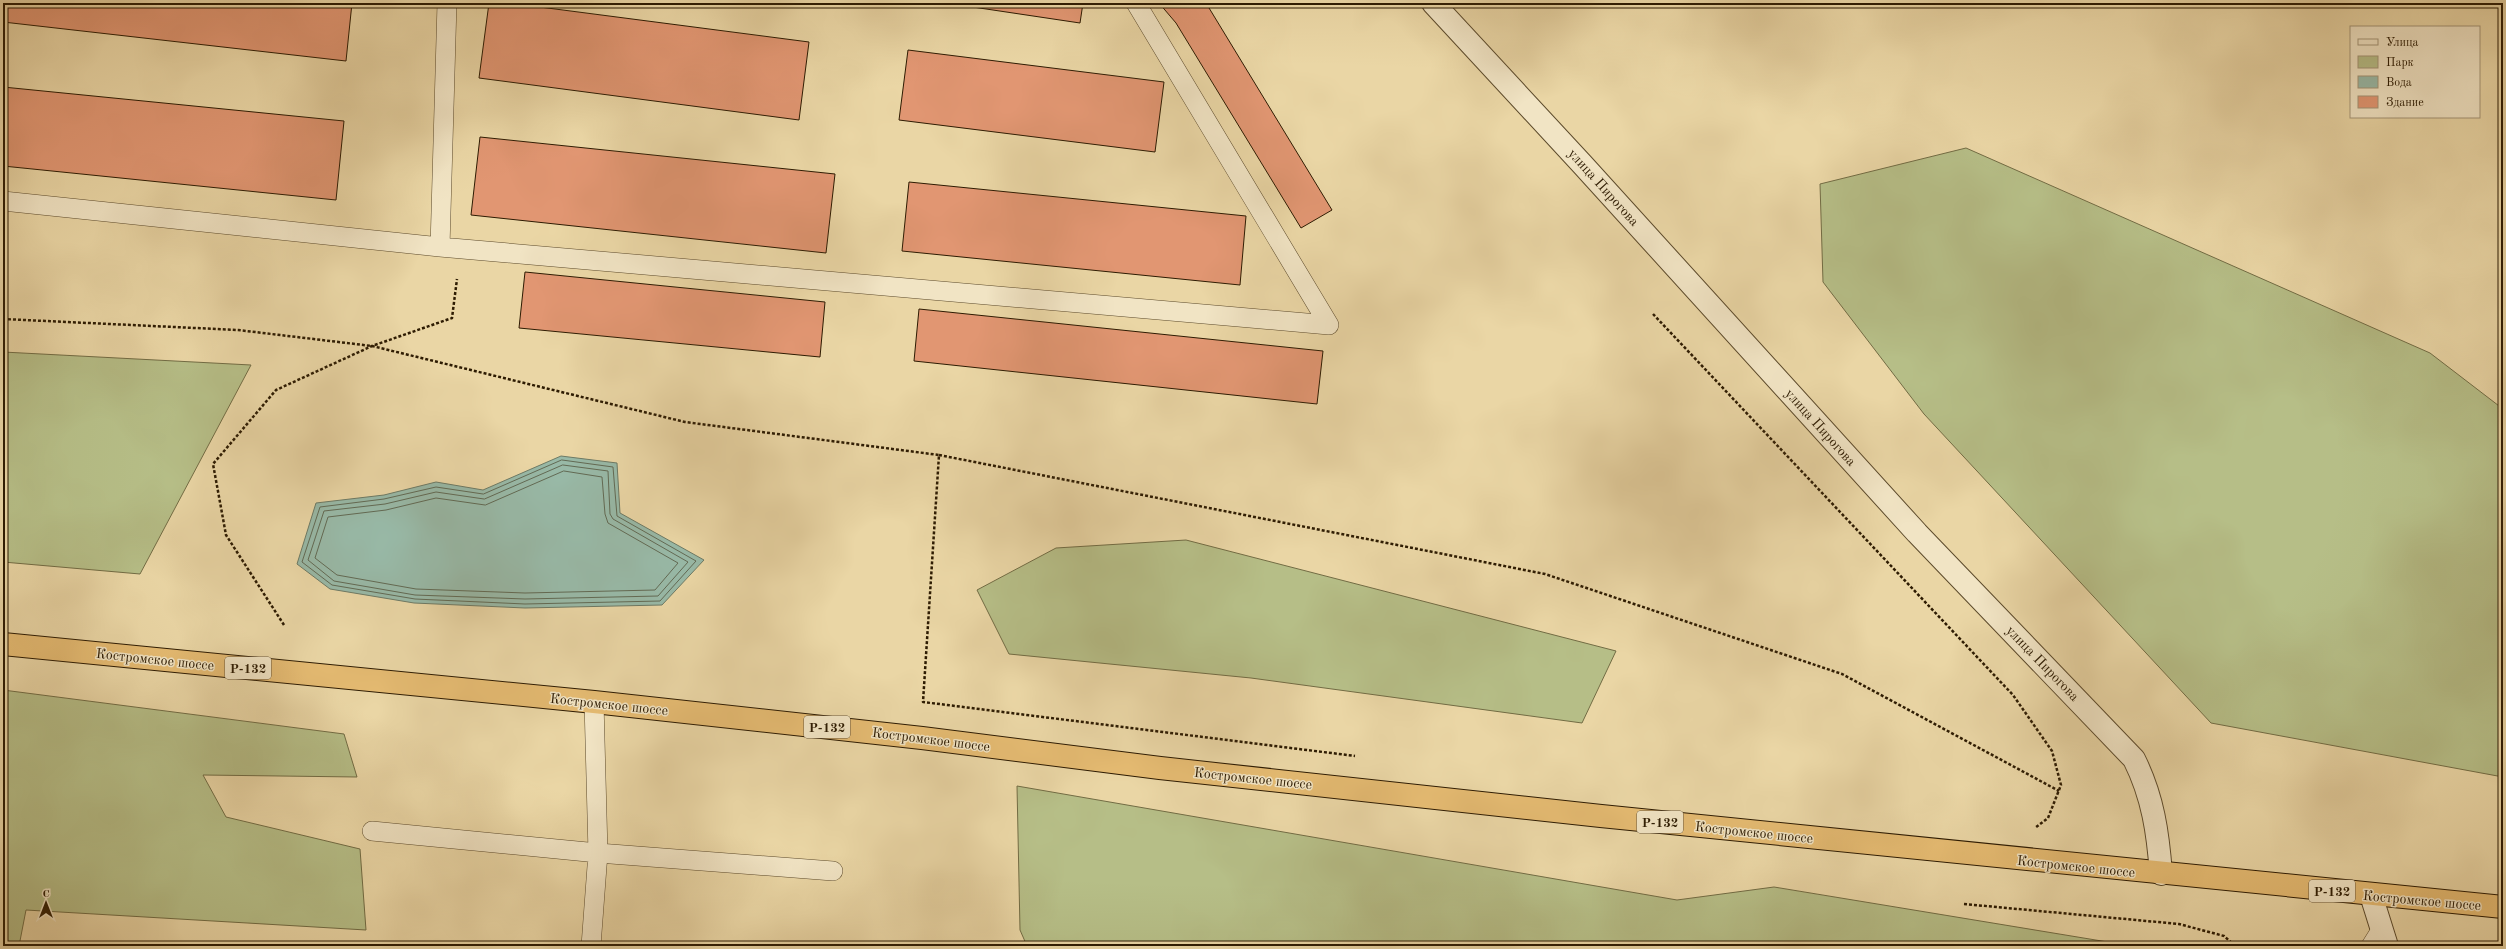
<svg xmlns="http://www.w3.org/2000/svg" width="2506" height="949" viewBox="0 0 2506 949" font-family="'Old Standard TT',serif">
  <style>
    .green { fill: #b6be87; stroke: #726c44 }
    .water { fill: #98b9a7; stroke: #6d7a65 }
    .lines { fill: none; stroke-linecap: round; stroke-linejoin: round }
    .shore { stroke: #626a54; stroke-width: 1 }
    .building { fill: #e19672; stroke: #2d1b02 }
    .service-casing { stroke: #5c4a2b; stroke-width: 20 }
    .minor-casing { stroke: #5c4a2b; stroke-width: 24 }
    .tertiary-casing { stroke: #5c4a2b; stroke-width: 24 }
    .trunk-casing { stroke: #2d1b02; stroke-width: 24 }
    .path { stroke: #2d1b02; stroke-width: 2.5; stroke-dasharray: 3 2; stroke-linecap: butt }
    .service { stroke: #f1e4c4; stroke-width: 19 }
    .minor { stroke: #f1e4c4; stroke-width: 22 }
    .tertiary { stroke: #f1e4c4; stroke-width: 22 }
    .trunk { stroke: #e5bb72; stroke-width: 22 }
    .labels { text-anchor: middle; stroke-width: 3; stroke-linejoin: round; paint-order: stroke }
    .shield { fill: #f1e4c4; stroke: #68573c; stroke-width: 1 }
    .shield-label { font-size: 13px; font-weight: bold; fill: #2d1b02 }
    .street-label { font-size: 14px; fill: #2d1b02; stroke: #f1e4c4 }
  </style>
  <rect width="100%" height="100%" fill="#ead6a5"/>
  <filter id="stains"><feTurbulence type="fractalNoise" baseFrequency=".005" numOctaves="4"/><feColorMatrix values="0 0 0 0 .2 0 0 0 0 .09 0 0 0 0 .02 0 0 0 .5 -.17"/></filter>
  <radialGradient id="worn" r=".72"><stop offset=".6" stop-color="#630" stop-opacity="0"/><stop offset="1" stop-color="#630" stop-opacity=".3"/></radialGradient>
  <path class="green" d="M1966,148L2430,353L2503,409V777L2211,723L1924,414L1823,282L1820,184Z
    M3,352L251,365L140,574L3,562Z
    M1186,540L1616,651L1582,723L1251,678L1009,654L977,590L1056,548Z
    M3,690L344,734L357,777L203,775L226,817L360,849L366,930L26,910L19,946H3Z
    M1017,786L1677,900L1774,887L2132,946H1027L1020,930Z"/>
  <path class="water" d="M561,456L617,463L620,513L704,560L662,605L525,608L414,603L330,589L297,564L316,503L384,495L436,482L483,490Z"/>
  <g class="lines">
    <path class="shore" d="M562,460L613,467L617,516L696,561L660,601L525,604L415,599L332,585L302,562L320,507L384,499L436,487L483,494Z
      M563,465L608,471L610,514L613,519L688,562L658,596L525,599L415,595L334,581L308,560L324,511L385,504L436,492L484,499Z
      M564,471L602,477L605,514L608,523L678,563L655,590L525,593L416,589L337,575L315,558L328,517L386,510L436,498L485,505Z"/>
  </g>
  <path class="building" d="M3,3H352L346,61L3,22Z
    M489,3H509L809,42L799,120L479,78Z
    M946,3H1083L1080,23Z
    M1159,3H1206L1332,210L1301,228L1176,23Z
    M908,50L1164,82L1155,152L899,120Z
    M3,87L344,121L336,200L3,166Z
    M480,137L835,174L826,253L471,215Z
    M909,182L1246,216L1240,285L902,251Z
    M525,272L825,302L820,357L519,328Z
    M919,309L1323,351L1317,404L914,361Z"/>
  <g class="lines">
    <defs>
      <path id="service" d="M3,201L440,247L1329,325L1136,3
        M440,247L447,3
        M372,831L598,853L833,871
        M591,946L598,853L594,702
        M2371,946L2381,930"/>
      <path id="minor" d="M2371,895L2387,946"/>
      <path id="tertiary" d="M1433,3L1582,164L1917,533L2134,759C2153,797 2158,833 2161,874"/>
      <path id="trunk" d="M3,644L594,702L922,738L1160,768L1601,816L2503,907"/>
    </defs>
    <use href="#service" class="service-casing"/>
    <use href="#minor" class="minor-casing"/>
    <use href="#tertiary" class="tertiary-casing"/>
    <use href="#trunk" class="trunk-casing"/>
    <path class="path" d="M1653,314L2013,695L2052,751L2061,785L2048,818L2035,828
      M3,319L238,330L372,346L685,422L939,455L923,702L1355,756
      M939,455L1545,574L1842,674L2059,791
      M284,625L226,535L213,464L276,390L372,346L452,318L457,279
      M1964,904L2179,924L2224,936L2235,946"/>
    <use href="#service" class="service"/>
    <use href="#minor" class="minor"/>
    <use href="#tertiary" class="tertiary"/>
    <use href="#trunk" class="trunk"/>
  </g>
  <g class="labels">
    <g class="shield">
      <rect x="225" y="657" width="46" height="22" rx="3"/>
      <rect x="804" y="716" width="46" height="22" rx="3"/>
      <rect x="1637" y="811" width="46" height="22" rx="3"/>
      <rect x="2309" y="880" width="46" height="22" rx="3"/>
    </g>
    <g class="shield-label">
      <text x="248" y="673">Р-132</text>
      <text x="827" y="732">Р-132</text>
      <text x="1660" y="827">Р-132</text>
      <text x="2332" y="896">Р-132</text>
    </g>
    <g class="street-label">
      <text transform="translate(1604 187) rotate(48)" y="5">улица Пирогова</text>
      <text transform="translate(1821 427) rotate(48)" y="5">улица Пирогова</text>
      <text transform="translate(155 659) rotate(6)" y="5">Костромское шоссе</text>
      <text transform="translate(2043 663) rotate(46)" y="5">улица Пирогова</text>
      <text transform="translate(609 704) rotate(6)" y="5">Костромское шоссе</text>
      <text transform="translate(931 739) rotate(7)" y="5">Костромское шоссе</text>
      <text transform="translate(1253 778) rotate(6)" y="5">Костромское шоссе</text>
      <text transform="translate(1754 832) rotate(6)" y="5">Костромское шоссе</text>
      <text transform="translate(2076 866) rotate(6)" y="5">Костромское шоссе</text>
      <text transform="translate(2422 900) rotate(5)" y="5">Костромское шоссе</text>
    </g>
  </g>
  <rect width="2506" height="949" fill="none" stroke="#ead6a5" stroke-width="16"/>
  <rect x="4" y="4" width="2498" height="941" fill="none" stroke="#2d1b02" stroke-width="2"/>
  <rect x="8" y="8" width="2490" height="933" fill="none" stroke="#2d1b02"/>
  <rect x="2350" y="26" width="130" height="92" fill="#f1e4c4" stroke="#a39476"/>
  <rect x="2358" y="39" width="20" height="6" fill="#f1e4c4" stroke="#a39476"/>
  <text x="2386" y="46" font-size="12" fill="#2d1b02">Улица</text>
  <rect x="2358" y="56" width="20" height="12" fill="#b6be87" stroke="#a39476"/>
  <text x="2386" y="66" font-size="12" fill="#2d1b02">Парк</text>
  <rect x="2358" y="76" width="20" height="12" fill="#98b9a7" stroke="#a39476"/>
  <text x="2386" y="86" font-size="12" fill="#2d1b02">Вода</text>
  <rect x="2358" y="96" width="20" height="12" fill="#e19672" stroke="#a39476"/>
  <text x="2386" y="106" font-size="12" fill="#2d1b02">Здание</text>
  <g transform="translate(46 903)" stroke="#f1e4c4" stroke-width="3" paint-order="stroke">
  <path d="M0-3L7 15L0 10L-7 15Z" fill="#2d1b02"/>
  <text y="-6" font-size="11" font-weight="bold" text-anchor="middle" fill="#2d1b02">С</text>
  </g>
  <rect width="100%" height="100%" filter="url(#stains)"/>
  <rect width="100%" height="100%" fill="url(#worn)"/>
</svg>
